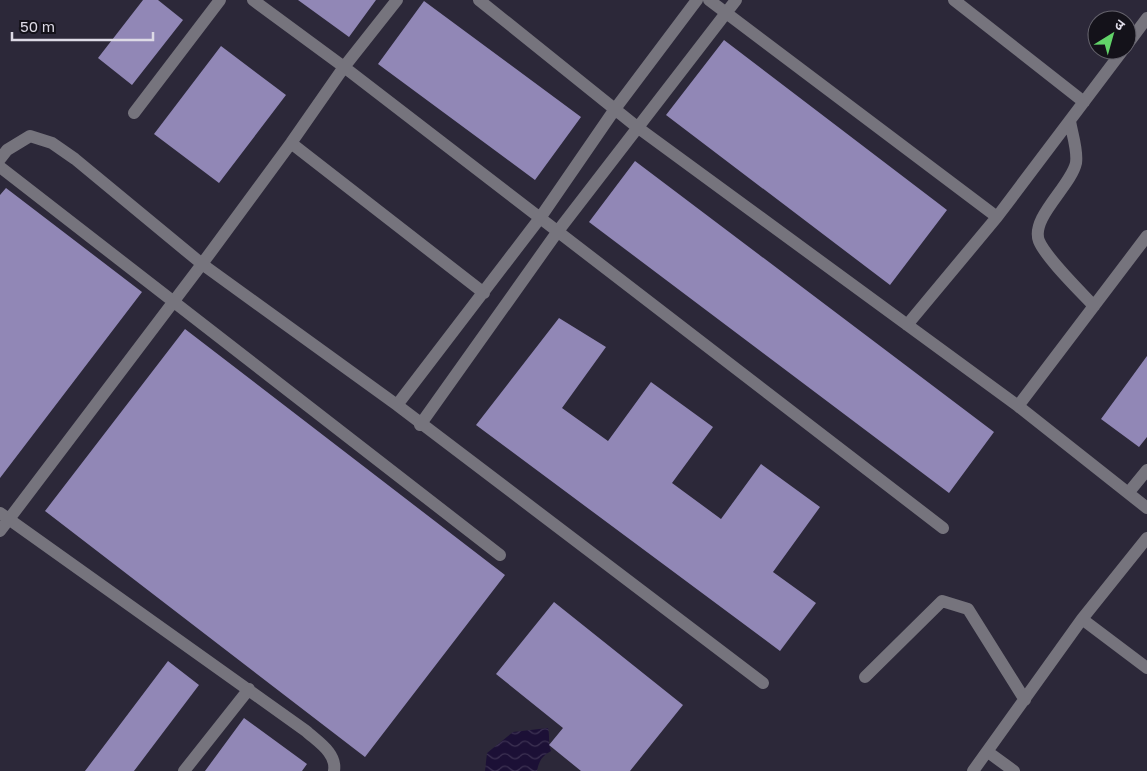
<svg xmlns="http://www.w3.org/2000/svg" width="1147" height="771" viewBox="0 0 1147 771" font-family="'Golos Text','Noto Sans Devanagari',sans-serif">
  <style>
    .water { fill: url(#water-waves) }
    .building { fill: #9187b6 }
    .lines { fill: none; stroke-linecap: round; stroke-linejoin: round }
    .minor { stroke: #76747d; stroke-width: 12 }
  </style>
  <defs>
    <pattern id="water-waves" width="16" height="10" patternUnits="userSpaceOnUse" patternTransform="scale(1.25)"><rect width="16" height="10" fill="#1c1036"/><path d="M0 5q4-4 8 0t8 0" fill="none" stroke="#3d3253"/></pattern>
  </defs>
  <rect width="100%" height="100%" fill="#2c2839"/>
  <path class="water" d="M548,728C550,736 548,744 551,751C542,756 539,761 537,771H485L487,753L513,732Z"/>
  <path class="building" d="M143,0H158L183,20L132,85L98,58Z
    M298,0H376L349,37Z
    M424,1L581,117L535,180L378,64Z
    M724,40L947,210L890,285L666,115Z
    M221,46L286,95L219,183L154,134Z
    M635,161L994,432L949,493L589,222Z
    M6,188L142,292L0,478V195Z
    M559,318L606,347L562,408L608,441L651,382L713,427L672,483L721,519L761,464L820,507L773,572L816,603L780,651L476,425Z
    M185,329L505,575L365,757L45,511Z
    M1147,356V437L1139,447L1101,419Z
    M554,602L683,705L630,771H581L549,745L563,728L496,674Z
    M168,661L199,685L134,771H85Z
    M244,718L307,764L302,771H205Z"/>
  <g class="lines">
    <path class="minor" d="M253,0L344,67L943,528
      M479,0L637,127L1018,406L1147,508
      M709,0L997,217
      M954,0L1084,102
      M1127,45L1147,18
      M134,113L220,0
      M1070,121C1072,134 1078,150 1076,163C1071,186 1030,218 1039,241C1046,258 1080,291 1094,306
      M291,143L484,293
      M0,159L7,150L30,136L52,143L75,159L202,264L397,405L763,683
      M0,167L500,555
      M907,325L997,217L1123,50
      M397,405L540,218L615,109L697,0
      M1018,406L1147,236
      M420,425L558,231L736,0
      M1129,492L1147,470
      M0,513L306,731C318,742 337,753 334,771
      M0,531L202,264L291,143L344,67L397,0
      M1082,619L1147,668
      M865,677L942,601L968,609L1025,700
      M988,752L1014,771
      M184,771L249,689
      M973,771L1082,619L1147,538"/>
  </g>
  <g transform="translate(1112 35) rotate(37)"><circle r="24" fill="#14121a" stroke="#64626c"/>
  <path d="M0-4L9 19L0 12L-9 19Z" fill="#62d469"/>
  <text y="-8" font-size="14" font-weight="bold" text-anchor="middle" fill="#dddae6">उ</text>
  </g>
  <path d="M12 32v8h141v-8" fill="none" stroke="#dddae6" stroke-width="2.5"/>
  <text x="20" y="32" font-size="15" fill="#dddae6" stroke="#14121a" stroke-width="4" paint-order="stroke">50 m</text>
</svg>
